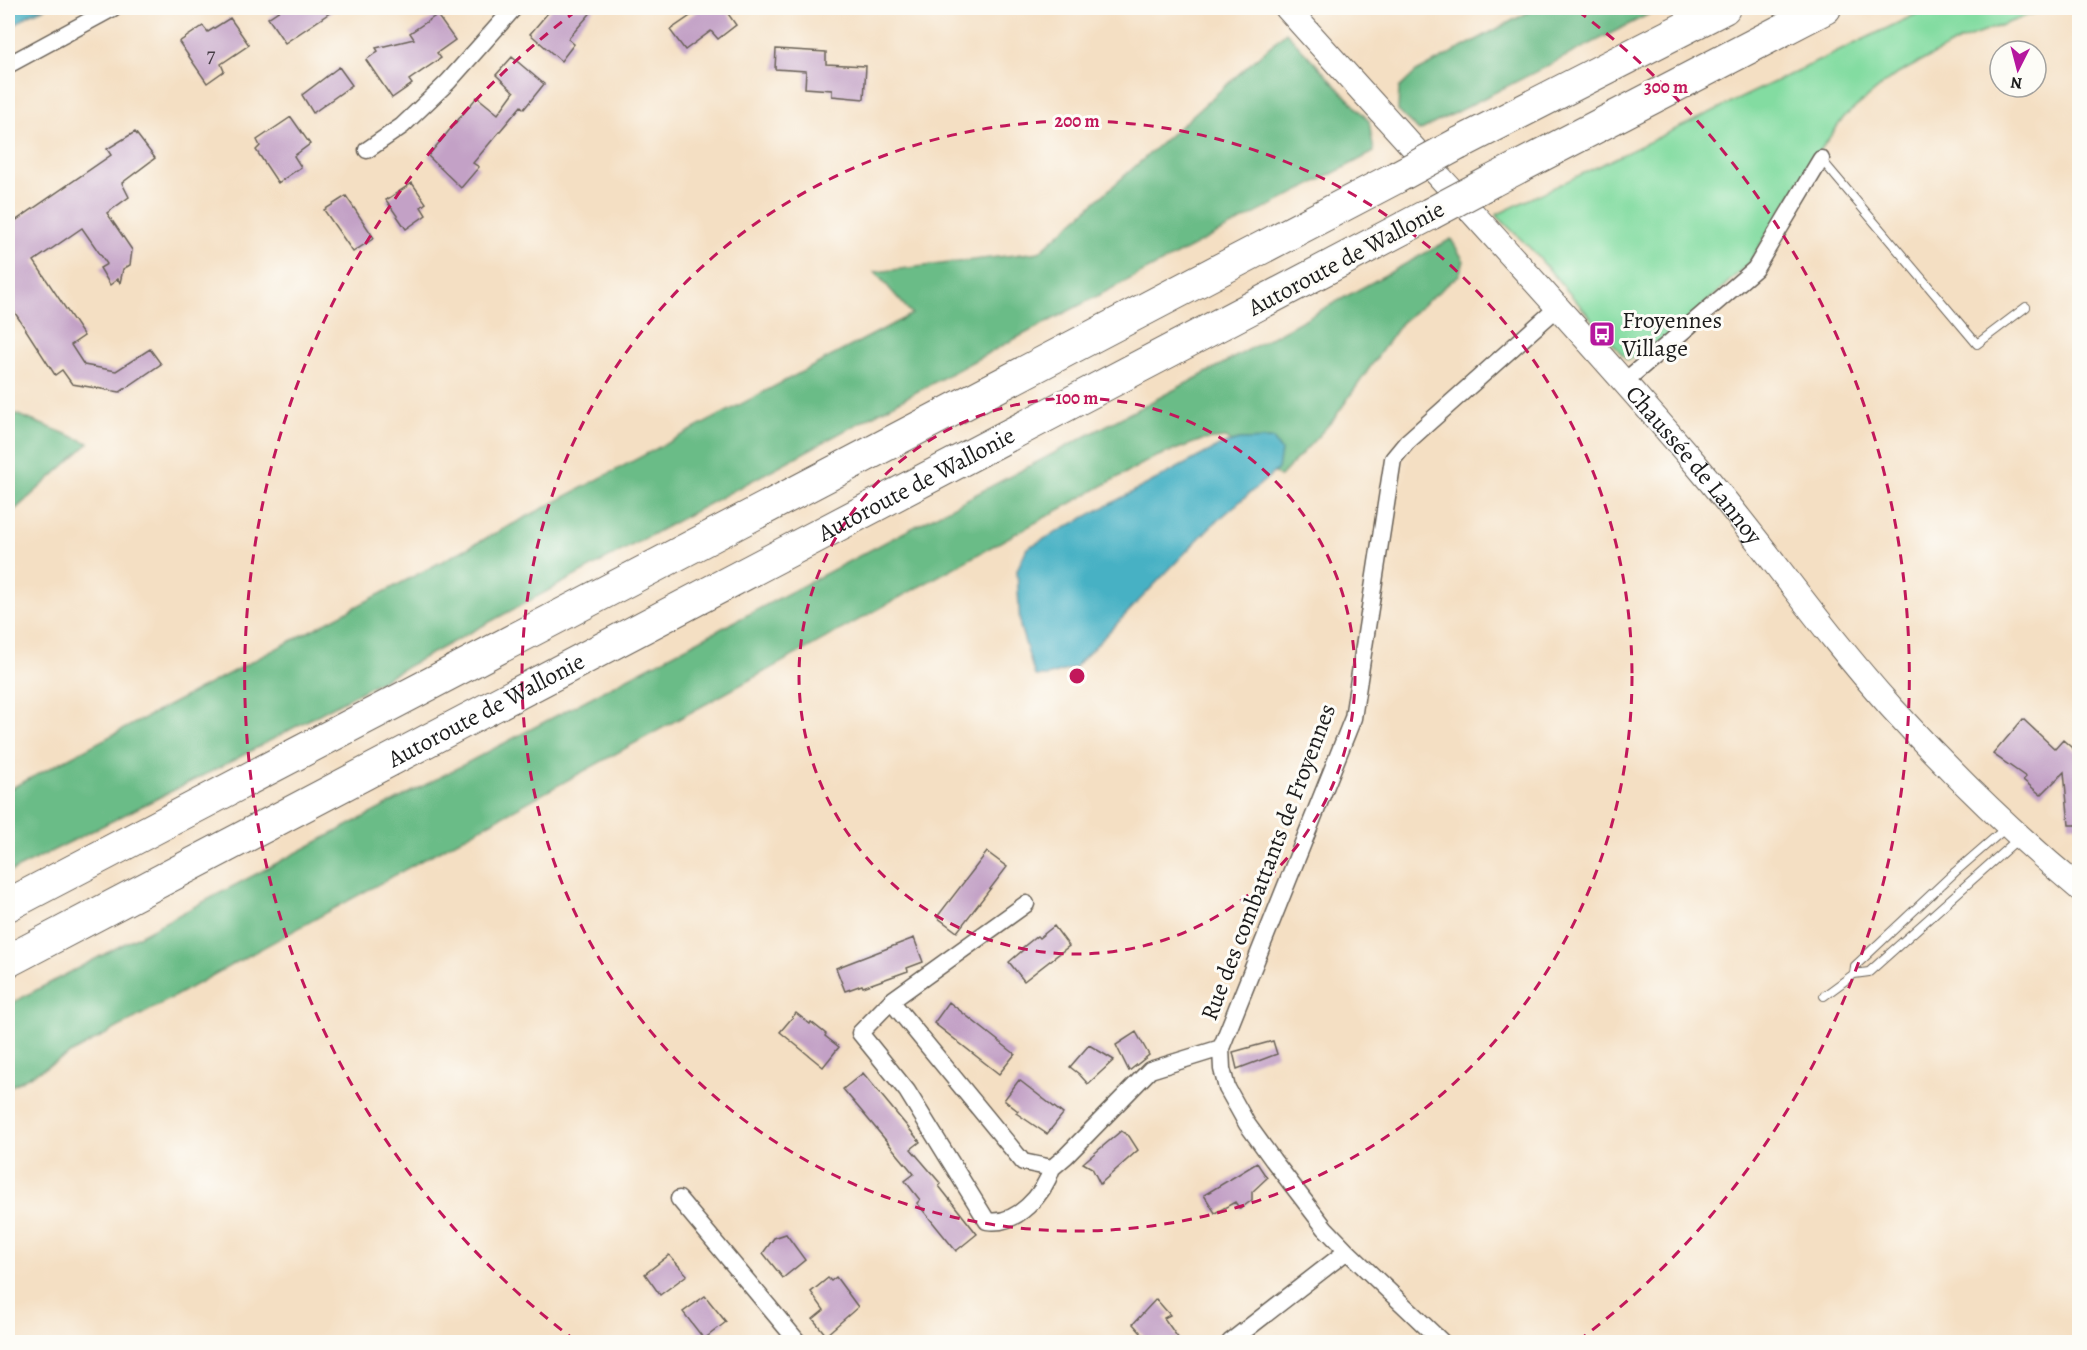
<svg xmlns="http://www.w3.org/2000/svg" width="2087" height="1350" viewBox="0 0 2087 1350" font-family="Alegreya,serif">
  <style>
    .green { fill: #83dca1; stroke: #507c5e; stroke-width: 1.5 }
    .forest { fill: #6abc87; stroke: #436c52; stroke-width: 1.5 }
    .water { fill: #46b1c4; stroke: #316670; stroke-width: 1.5 }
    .building { fill: #c3a1c6 }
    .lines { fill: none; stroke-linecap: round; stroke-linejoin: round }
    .service-casing { stroke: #686056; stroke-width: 10 }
    .minor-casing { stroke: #686056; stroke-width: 19 }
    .secondary-casing { stroke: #686056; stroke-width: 26 }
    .motorway-casing { stroke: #686056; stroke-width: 34 }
    .service { stroke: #fff; stroke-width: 8 }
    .minor { stroke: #fff; stroke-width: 16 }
    .secondary { stroke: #fff; stroke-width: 24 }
    .motorway { stroke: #fff; stroke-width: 32 }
    .motorway-bridge-casing { stroke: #686056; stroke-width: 34; stroke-linecap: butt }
    .motorway-bridge { stroke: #fff; stroke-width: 32 }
    .ring { fill: none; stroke: #c2185b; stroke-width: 3; stroke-dasharray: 10 8 }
    .labels { text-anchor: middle; stroke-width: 6; stroke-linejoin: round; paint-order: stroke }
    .number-label { font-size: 21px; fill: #463d46 }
    .street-label { font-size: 24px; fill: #1c1c1c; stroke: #fdfcf7 }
    .poi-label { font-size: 24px; fill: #1c1c1c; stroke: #fdfcf7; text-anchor: start }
    .centre { fill: #c2185b; stroke: #fdfcf7; stroke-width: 3 }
    .ring-label { font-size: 18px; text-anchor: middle; font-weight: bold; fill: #c2185b; stroke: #fdfcf7; stroke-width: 6; stroke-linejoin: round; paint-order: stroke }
  </style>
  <rect width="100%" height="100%" fill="#fdfcf7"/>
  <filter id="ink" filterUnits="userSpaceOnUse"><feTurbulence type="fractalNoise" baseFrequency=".0167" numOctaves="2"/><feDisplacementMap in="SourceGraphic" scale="12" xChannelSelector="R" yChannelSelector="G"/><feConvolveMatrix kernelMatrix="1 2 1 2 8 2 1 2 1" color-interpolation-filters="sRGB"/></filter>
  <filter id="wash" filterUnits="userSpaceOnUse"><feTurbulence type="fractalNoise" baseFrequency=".008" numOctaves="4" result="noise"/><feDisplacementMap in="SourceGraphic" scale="24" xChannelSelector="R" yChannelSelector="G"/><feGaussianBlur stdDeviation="1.35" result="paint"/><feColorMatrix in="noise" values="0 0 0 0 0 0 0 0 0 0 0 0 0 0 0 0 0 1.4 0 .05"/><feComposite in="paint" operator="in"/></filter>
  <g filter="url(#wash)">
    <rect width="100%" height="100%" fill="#f4dfc3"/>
    <path class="green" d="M1929,8H2048L1959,41L1894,76L1844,117L1812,162L1749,263L1654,351L1627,360L1533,251L1496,215Z"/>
    <path class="forest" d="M1536,8H1661L1419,131L1398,111L1399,88L1416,72Z
      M1286,32L1369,121L1374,152L1007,343L234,760L8,873V790L912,314L875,272L1039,252Z
      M1451,239L1464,261L1459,275L1401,323L1333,420L1280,477L1226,438L1202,440L1153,458L8,1088V1005L1206,373Z
      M8,411L89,443L8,516Z"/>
    <path class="water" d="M8,8H45L29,15L11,28L8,27Z
      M1273,439L1281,451L1278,469L1210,527L1074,668L1047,676H1035L1020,626L1017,570L1027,548L1221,445L1239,440Z"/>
    <g id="blocks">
      <path class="building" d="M283,8H337L285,43L268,18Z
        M552,8H595L568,39L574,44L561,61L530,34Z
        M702,8H724L736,25L718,39L711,31L685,50L670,30Z
        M437,15L455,40L437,53L441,58L409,80L412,84L392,98L366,60L378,51L376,48L414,39L410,33Z
        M230,18L249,45L221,64L224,71L207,83L179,42L203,26L208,32Z
        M776,49L826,52V64L866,66L864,99L832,96V90L805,88L806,71L775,69Z
        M512,57L544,84L524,109L521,106L473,163L479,167L461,188L428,156L477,97L498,114L514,92L496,75Z
        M339,67L352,85L313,113L302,95Z
        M291,117L310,144L294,156L301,167L278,183L256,150L260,146L257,140Z
        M135,132L155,158L122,183L129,197L107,213L132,250L130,265L123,269L120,283L118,279L110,285L100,268L107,264L82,228L34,261L84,336L71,345L84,365L116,371L150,349L161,364L120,392L72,384L62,370L55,375L8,302V226L111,155L107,149Z
        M412,183L426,203L421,207L426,215L406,229L386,200Z
        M346,196L374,238L353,252L324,210Z
        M2023,719L2055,749L2063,740L2079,754V825H2069L2064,772L2041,795L2023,780L2026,777L1993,754Z
        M987,852L1007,867L957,932L937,917Z
        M1054,926L1069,946L1024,981L1009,962L1023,950L1022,948L1037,936L1039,938Z
        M914,938L923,962L907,968L908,971L863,987L862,985L845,991L836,968Z
        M949,1002L1015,1054L999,1074L934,1023Z
        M796,1013L810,1024L811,1022L826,1034L825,1036L839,1047L823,1067L780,1032Z
        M1136,1032L1149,1055L1129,1071L1116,1045Z
        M1273,1041L1277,1054L1237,1069L1233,1052Z
        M1089,1045L1114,1060L1088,1084L1079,1074L1070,1067Z
        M863,1073L920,1142L911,1149L941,1184L939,1186L977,1234L956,1251L917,1203L920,1200L905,1181L914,1174L843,1089Z
        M1019,1080L1063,1114L1047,1134L1016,1113L1018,1111L1004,1100Z
        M1121,1131L1129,1136L1138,1150L1100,1184L1092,1168L1083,1163Z
        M1257,1163L1267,1178L1252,1192V1200L1240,1209L1235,1202L1215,1213L1204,1195Z
        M786,1234L805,1260L783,1278L763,1253L774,1238Z
        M669,1255L687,1275L660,1295L645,1274Z
        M836,1277L858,1307L826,1335L813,1319L824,1310L811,1292L828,1278L831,1281Z
        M705,1296L726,1322L704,1339L683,1312Z
        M1156,1299L1170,1315L1164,1318L1181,1342H1149L1133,1324Z"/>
    </g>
  </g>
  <g filter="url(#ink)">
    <use href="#blocks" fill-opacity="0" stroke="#686056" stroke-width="1.5"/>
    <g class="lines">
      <defs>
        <path id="service" d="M1821,159L1977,344L2026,307
          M2008,826L1955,872L1855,966L1854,974L1869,972L2019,838
          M1824,996L1854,974"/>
        <path id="minor" d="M8,65L113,8
          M367,150L402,126L448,82L514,8
          M1624,382L1755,269L1821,159
          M1026,904L891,1001L1023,1162L1052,1168L1066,1156L1150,1070L1221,1048
          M891,1001L860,1033L907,1091L987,1221C1017,1226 1044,1194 1052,1168
          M679,1199L798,1342
          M1230,1342L1347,1251
          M1442,1342L1347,1251L1325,1228L1273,1160L1247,1124L1227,1088L1222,1069L1221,1048L1353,718L1393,459L1407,442L1557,308"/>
        <g id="secondary">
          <path id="s1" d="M1287,8C1422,159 1561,307 1693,461C1761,541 1821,629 1891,707C1950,772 2013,833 2080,889"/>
        </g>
        <g id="motorway">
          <path d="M1458,144L1724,8"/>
          <path d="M1492,181L1825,8"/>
          <path d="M8,905L1397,177"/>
          <path id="s2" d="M8,961L1430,214"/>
        </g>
      </defs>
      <use href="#service" class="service-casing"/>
      <use href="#minor" class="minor-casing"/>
      <use href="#secondary" class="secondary-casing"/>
      <use href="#motorway" class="motorway-casing"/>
      <use href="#service" class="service"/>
      <use href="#minor" class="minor"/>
      <use href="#secondary" class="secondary"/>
      <use href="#motorway" class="motorway"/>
      <defs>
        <path id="motorway-bridge" d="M1397,177L1458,144
          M1430,214L1492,181"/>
      </defs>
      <use href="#motorway-bridge" class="motorway-bridge-casing"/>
      <use href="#motorway-bridge" class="motorway-bridge"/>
    </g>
  </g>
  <g class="ring">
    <circle cx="1077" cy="676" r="278"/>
    <circle cx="1077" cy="676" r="555"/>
    <path d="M576 1341A833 833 0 0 1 576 11M1578 11A833 833 0 0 1 1578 1341"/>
  </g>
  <defs>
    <symbol id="bus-square" viewBox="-11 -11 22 22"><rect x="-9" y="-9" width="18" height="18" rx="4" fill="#b5179e" stroke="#fdfcf7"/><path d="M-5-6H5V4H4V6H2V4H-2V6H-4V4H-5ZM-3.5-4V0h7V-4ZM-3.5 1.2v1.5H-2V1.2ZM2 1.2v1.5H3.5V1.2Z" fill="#fff"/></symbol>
  </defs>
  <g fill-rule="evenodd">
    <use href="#bus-square" x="1587" y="319" width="30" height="30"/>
  </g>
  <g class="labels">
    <g class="number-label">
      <text x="211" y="62">7</text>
    </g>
    <g class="street-label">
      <text transform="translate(1346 258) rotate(-28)" y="8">Autoroute de Wallonie</text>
      <text dy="8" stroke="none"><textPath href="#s1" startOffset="612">Chaussée de Lannoy</textPath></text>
      <text dy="8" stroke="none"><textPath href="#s2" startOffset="1026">Autoroute de Wallonie</textPath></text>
      <text dy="8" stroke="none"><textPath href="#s2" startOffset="540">Autoroute de Wallonie</textPath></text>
      <text transform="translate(1268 862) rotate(-69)" y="8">Rue des combattants de Froyennes</text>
    </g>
    <g class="poi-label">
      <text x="1622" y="328">Froyennes<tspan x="1622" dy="28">Village</tspan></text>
    </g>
  </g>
  <circle cx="1077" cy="676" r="9" class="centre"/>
  <g class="ring-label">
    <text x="1666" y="93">300 m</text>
    <text x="1077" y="127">200 m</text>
    <text x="1077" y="404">100 m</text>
  </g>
  <rect width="2087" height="1350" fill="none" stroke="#fdfcf7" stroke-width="30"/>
  <g transform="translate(2018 69) rotate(186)"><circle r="28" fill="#fdfcf7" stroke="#a3a29f" stroke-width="1.5"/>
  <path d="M0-4.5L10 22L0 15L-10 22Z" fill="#b5179e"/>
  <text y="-9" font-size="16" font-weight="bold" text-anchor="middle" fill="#1c1c1c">N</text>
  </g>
</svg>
